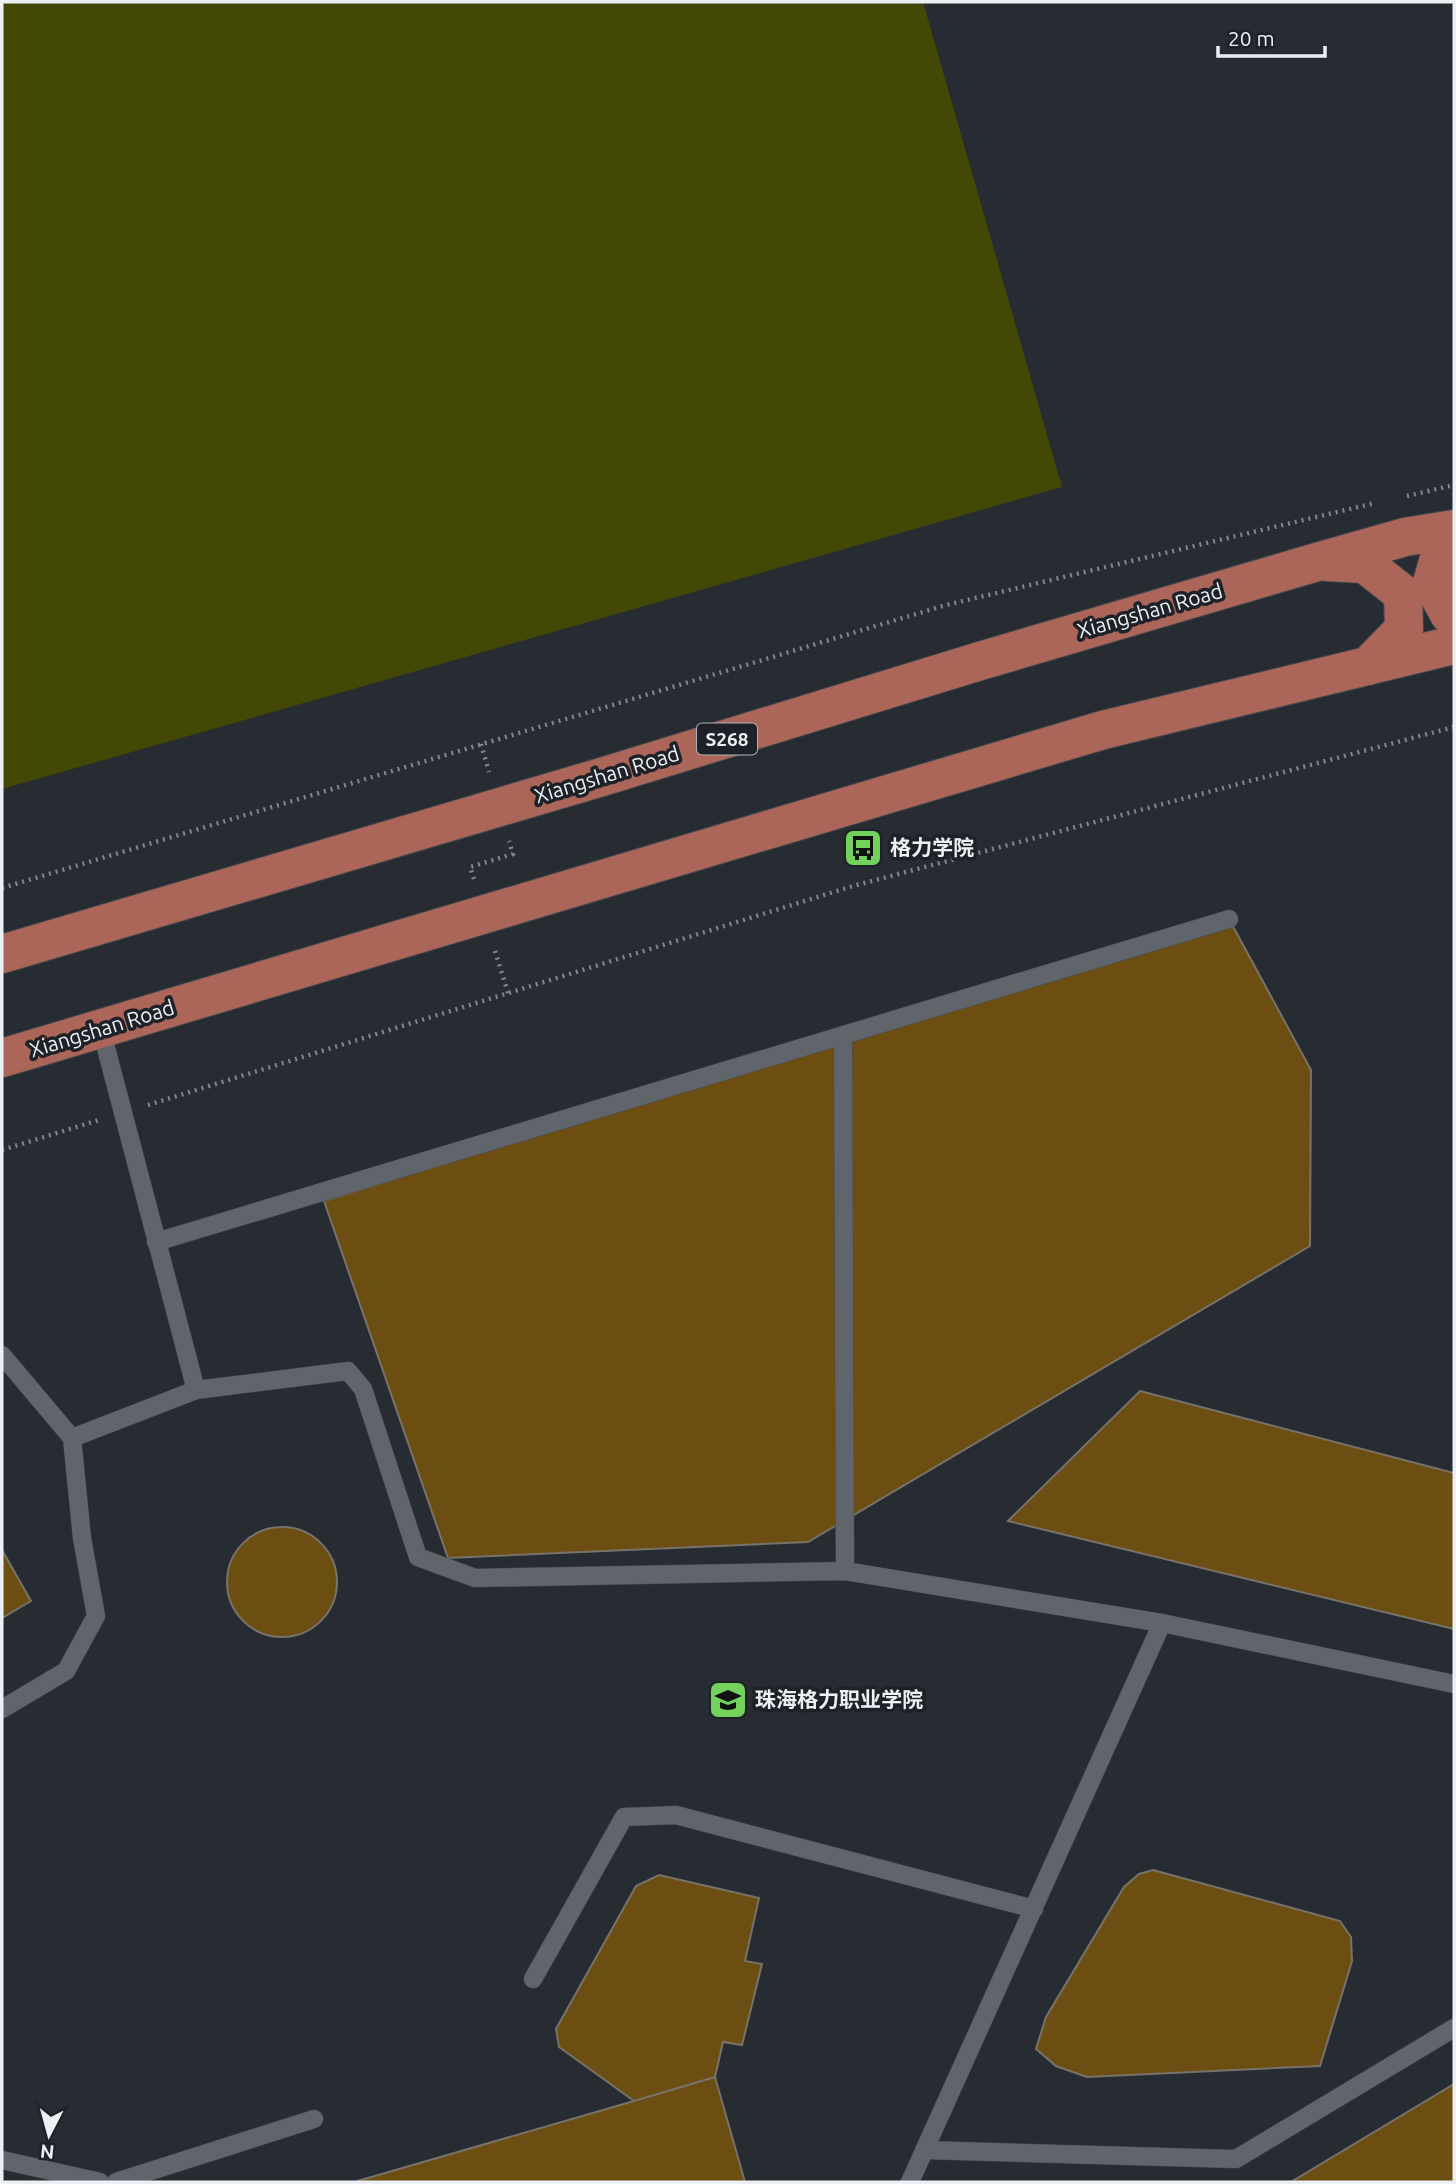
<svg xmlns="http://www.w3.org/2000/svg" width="1456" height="2184" viewBox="0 0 1456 2184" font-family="Ubuntu,'Noto Sans SC',sans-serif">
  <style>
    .green { fill: #434804 }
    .building { fill: #6d4e12; stroke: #77726a; stroke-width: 2 }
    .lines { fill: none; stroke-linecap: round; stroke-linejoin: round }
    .service-casing { stroke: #45494e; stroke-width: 19 }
    .primary-casing { stroke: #45494e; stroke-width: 40 }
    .path { stroke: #83878d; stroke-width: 4.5; stroke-dasharray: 2 5; stroke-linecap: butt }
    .service { stroke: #60656c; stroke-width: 18 }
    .primary { stroke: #ab6659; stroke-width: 38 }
    .labels { text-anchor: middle; stroke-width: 7; stroke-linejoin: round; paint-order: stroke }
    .shield { fill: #1e2228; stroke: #aeb2b6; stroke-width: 2 }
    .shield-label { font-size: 19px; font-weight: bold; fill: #eceff3 }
    .street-label { font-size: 21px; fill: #eceff3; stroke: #1e2228 }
    .poi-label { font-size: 21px; font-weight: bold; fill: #eceff3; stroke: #1e2228; text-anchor: start }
  </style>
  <rect width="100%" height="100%" fill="#272c32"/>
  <path class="green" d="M2,2H923L1062,487L2,789Z"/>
  <path class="building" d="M1229,919L1311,1070L1310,1246L808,1542L448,1558L324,1201Z
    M1140,1391L1454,1473V1629L1008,1521Z
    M227 1582a55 55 0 1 1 110 0a55 55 0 1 1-110 0Z
    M2,1550L31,1601L2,1618Z
    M1153,1870L1340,1921L1351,1937L1352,1961L1320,2066L1087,2077L1056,2066L1036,2049L1046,2017L1124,1887L1139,1874Z
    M659,1875L759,1898L745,1961L762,1964L742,2045L723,2042L715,2077L634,2101L559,2047L556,2029L636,1886Z
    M715,2077L745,2182H354L634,2101Z
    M1454,2084V2182H1291Z"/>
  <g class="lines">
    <defs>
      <path id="service" d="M843,1035L845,1571L1162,1623L1454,1684
        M156,1242L1229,919
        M2,1355L72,1438L196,1390L101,1029
        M196,1390L348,1371L363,1389L418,1557L475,1578L845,1571
        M2,1709L66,1671L96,1616L82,1538L72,1438
        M533,1979L624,1817L676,1815L1034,1909
        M924,2150L1236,2159L1454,2028
        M2,2160L100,2182
        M116,2182L314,2119
        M910,2182L1162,1623"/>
      <path id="primary" d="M1454,537L1443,544L1432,583L1449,614L1454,616
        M1327,562L1365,564L1403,594L1404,629L1368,666
        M2,954L605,776L980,661L1317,562L1405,537L1454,529
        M2,1058L1103,730L1454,645"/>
    </defs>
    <use href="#service" class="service-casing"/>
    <use href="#primary" class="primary-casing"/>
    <path class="path" d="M1407,496L1454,485
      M481,744L489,772
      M474,879L470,867L513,854L509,841
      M2,888L946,605L1375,503
      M495,951L508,993
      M148,1105L853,886L1454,727
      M2,1150L99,1120"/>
    <use href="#service" class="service"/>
    <use href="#primary" class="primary"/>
  </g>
  <defs>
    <symbol id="bus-square" viewBox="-11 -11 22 22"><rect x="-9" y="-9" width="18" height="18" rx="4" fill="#73d25c" stroke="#1e2228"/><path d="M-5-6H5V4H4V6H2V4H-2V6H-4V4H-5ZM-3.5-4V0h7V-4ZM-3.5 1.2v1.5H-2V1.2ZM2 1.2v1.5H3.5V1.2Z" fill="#111"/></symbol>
    <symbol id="university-square" viewBox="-11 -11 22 22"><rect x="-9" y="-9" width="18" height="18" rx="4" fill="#73d25c" stroke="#1e2228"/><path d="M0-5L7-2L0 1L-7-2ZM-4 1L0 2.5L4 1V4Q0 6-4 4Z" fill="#111"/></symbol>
  </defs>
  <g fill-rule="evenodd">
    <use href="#bus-square" x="841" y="826" width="44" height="44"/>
    <use href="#university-square" x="706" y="1678" width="44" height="44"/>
  </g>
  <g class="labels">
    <rect class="shield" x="697" y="723.5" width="60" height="31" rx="5"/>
    <g class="shield-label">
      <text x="727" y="746">S268</text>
    </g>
    <g class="street-label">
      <text transform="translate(1150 611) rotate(-16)" y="7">Xiangshan Road</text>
      <text transform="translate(607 775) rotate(-17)" y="7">Xiangshan Road</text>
      <text transform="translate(102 1029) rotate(-17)" y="7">Xiangshan Road</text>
    </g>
    <g class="poi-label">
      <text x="890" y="855">格力学院</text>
      <text x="755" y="1707">珠海格力职业学院</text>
    </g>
  </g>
  <rect width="1456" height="2184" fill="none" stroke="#eceff3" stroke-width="7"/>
  <g transform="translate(49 2135) rotate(186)" stroke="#1e2228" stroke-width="5" paint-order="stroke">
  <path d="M0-5L12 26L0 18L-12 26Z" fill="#eceff3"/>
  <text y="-10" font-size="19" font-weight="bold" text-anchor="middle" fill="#eceff3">N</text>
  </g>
  <path d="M1218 46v10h107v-10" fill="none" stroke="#eceff3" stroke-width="3.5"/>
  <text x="1228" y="46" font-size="21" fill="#eceff3" stroke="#1e2228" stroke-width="5" paint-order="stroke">20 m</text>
</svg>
